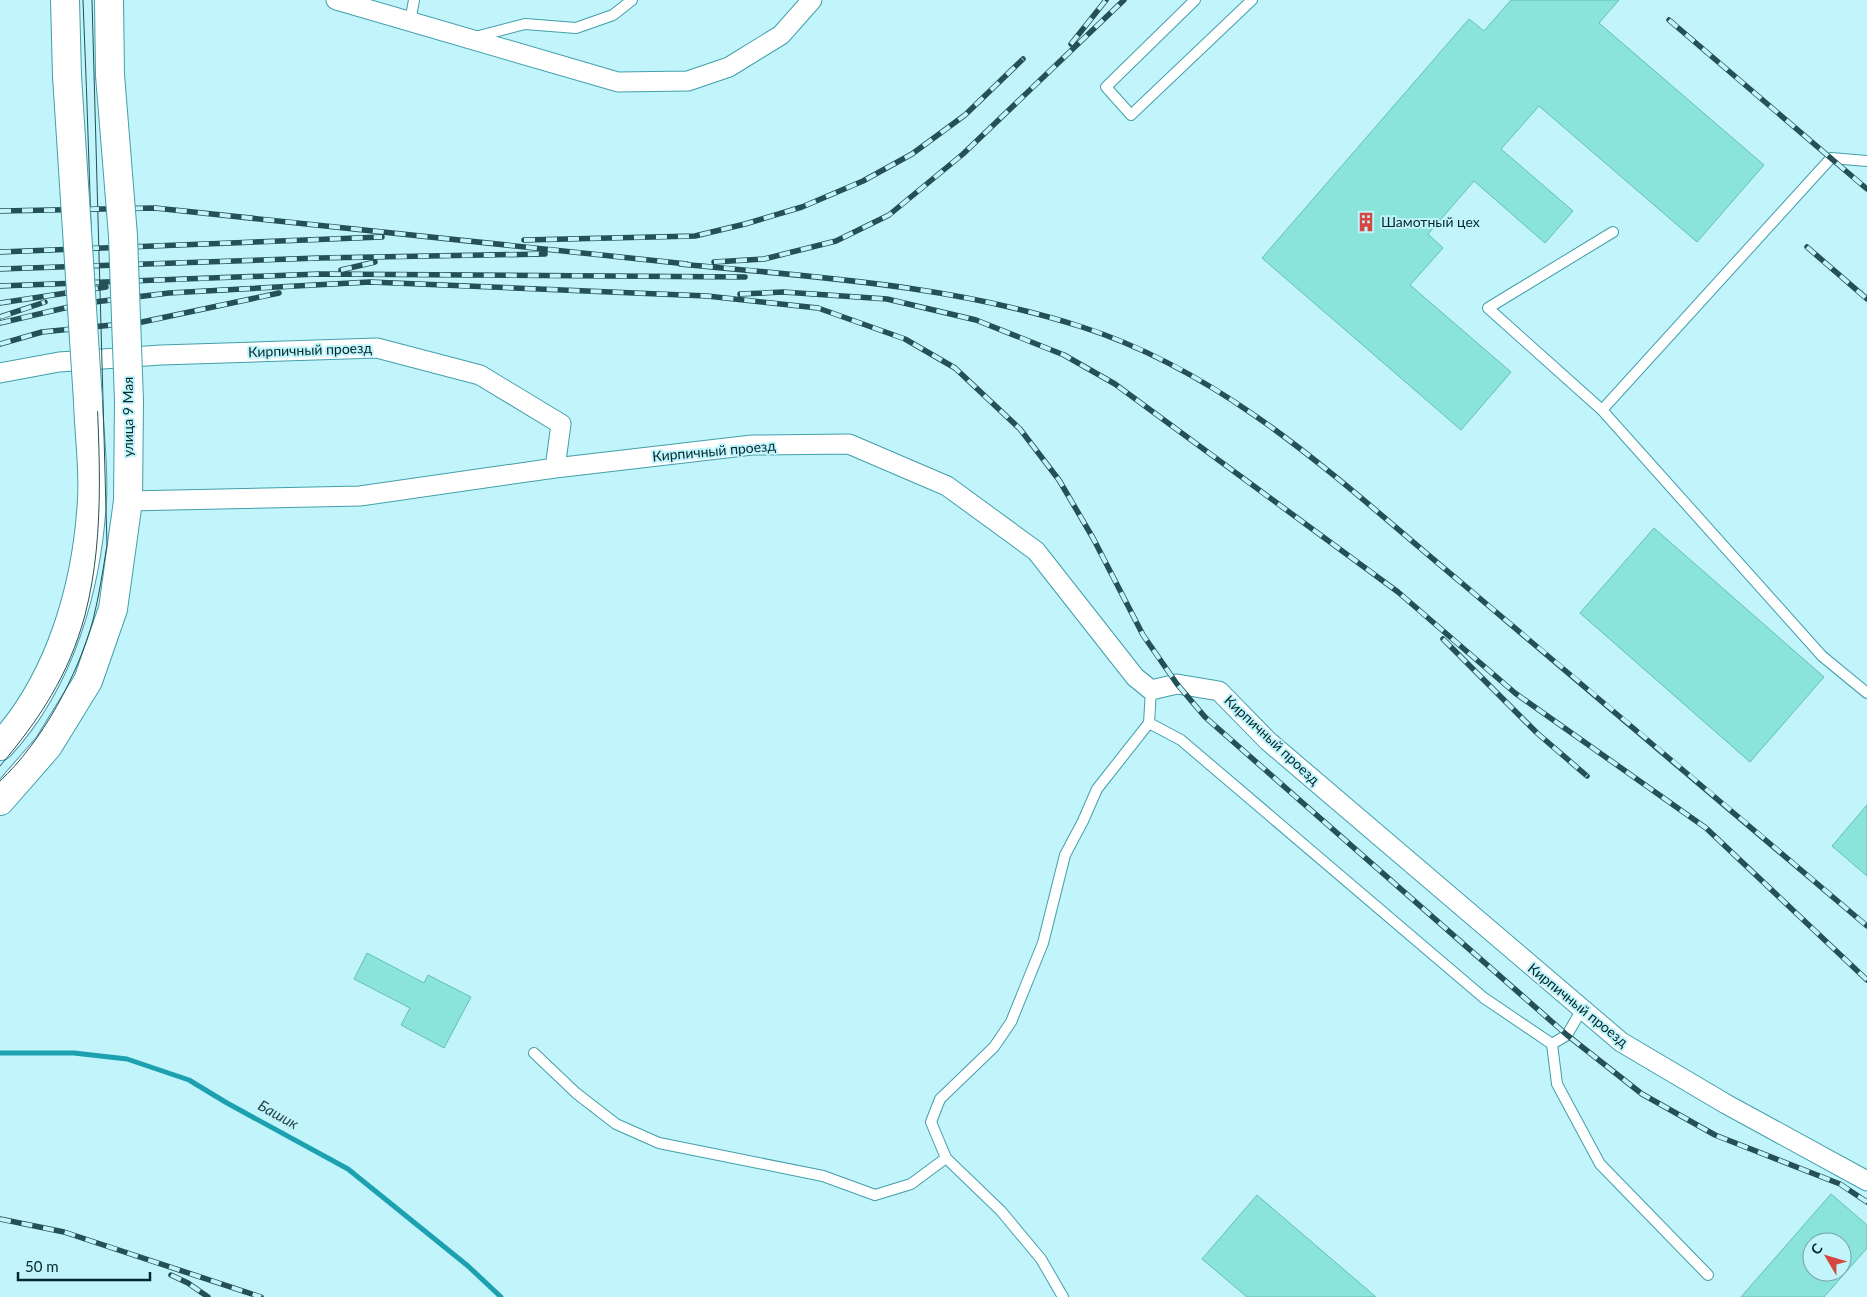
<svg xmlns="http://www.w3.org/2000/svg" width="1867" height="1297" viewBox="0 0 1867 1297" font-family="Lato,sans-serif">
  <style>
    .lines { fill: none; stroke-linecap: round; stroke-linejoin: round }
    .stream { stroke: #1da1b0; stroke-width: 5 }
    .building { fill: #8ae4da; stroke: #64bfb5; fill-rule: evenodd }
    .lane-casing { stroke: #429fab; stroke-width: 12 }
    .street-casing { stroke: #429fab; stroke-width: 21 }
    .primary-casing { stroke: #429fab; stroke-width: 30 }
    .lane { stroke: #fff; stroke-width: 10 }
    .street { stroke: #fff; stroke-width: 19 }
    .primary { stroke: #fff; stroke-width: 28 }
    .tram { stroke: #255055; stroke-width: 1 }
    .rail-casing { stroke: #255055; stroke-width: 5.5 }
    .rail { stroke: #c1f4fb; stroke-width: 4; stroke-dasharray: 11; stroke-linecap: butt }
    .primary-bridge-casing { stroke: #429fab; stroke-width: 30; stroke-linecap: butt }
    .primary-bridge { stroke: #fff; stroke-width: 28 }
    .labels { text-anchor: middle; stroke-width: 4; stroke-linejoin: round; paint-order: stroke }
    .poi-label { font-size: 14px; fill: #00292e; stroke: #c1f4fb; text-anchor: start }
    .street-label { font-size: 14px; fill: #00292e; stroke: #c1f4fb }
    .water-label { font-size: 15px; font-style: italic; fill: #27474c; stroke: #c1f4fb }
  </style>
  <rect width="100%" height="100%" fill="#c1f4fb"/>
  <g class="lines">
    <path class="stream" d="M0,1053H74L127,1059L189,1080L227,1103L348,1169L468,1266L501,1297"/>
  </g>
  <path class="building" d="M1511,0H1619L1599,23L1764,165L1697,242L1539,106L1501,149L1573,211L1545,243L1474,181L1428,234L1443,248L1410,285L1511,372L1461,430L1262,258L1469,19L1484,31Z
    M1654,528L1824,677L1750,762L1580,613Z
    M1867,805V876L1832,846Z
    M367,953L424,983L428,975L471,997L444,1048L401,1025L410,1008L354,979Z
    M1831,1194L1867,1225V1248L1846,1272L1824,1297H1741ZM1812,1242H1842V1272H1812Z
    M1257,1195L1376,1297H1247L1202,1259Z"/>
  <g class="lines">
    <defs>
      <path id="lane" d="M1195,0L1106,87L1131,115L1252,0
        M410,22L414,0
        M475,37L525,24L576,28L613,15L632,0
        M1613,232L1488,308L1602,410L1822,656L1867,693
        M1602,410L1831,158L1867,161
        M1149,723L1181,740L1484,998L1552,1044L1557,1084L1600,1164L1708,1275
        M1552,1044L1567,1035L1582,1009
        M534,1053L576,1093L616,1124L659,1143L823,1176L875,1195L911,1184L946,1158
        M1063,1297L1041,1259L1001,1211L946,1158L931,1122L940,1099L994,1047L1011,1022L1043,943L1065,855L1083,821L1097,789L1149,723L1151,690"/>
      <path id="street" d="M336,0L618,82L688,81L729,67L781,35L812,0
        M0,373L59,362L161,355L377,348L480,375L561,424L555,468L360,496L128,501
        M555,468L752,445L849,444L947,486L1036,551L1135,677L1151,690L1177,684L1219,691L1268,741L1621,1042L1726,1104L1867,1181"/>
      <path id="primary" d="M65,0L67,76
        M109,0L110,75
        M0,746C60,681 87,587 92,500C94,468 89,434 88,401
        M0,801L48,746L88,681L113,609L128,501L129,401"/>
    </defs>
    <use href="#lane" class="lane-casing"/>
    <use href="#street" class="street-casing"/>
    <use href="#primary" class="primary-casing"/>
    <use href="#lane" class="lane"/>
    <use href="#street" class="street"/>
    <use href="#primary" class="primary"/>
    <path class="tram" d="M0,766C39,720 69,675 85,615C107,530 98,438 95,350C91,233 88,117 83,0
      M0,781C42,742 78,675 93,620C99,596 103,570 107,545L92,0"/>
    <defs>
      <path id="rail" d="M1669,20L1867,189
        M1071,44L1106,0
        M0,211L155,208L687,264
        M524,240L695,236L745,224L802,207L863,181L912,154L965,115L1023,59
        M1807,247L1867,299
        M0,252L382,237
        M714,262L764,259L836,241L889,215L963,154L1124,0
        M680,264C815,277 952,285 1082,327C1232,375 1346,487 1464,585C1599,698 1733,812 1867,926
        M0,269L319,258L545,254
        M341,270L375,262
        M0,286L319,274L745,277
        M740,294L783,292L887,299L976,320L1064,355L1115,384L1398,592L1515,693L1706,828L1867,980
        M0,303L106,287
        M0,317L45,302
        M0,323L86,303L169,293L370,282L707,296L818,308L905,339L955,368L1020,429L1059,480L1093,538L1143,635L1177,684L1205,717L1567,1035L1642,1094L1715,1135L1840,1184L1867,1202
        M0,344L42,332L142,322L279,293
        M1443,639L1537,733L1587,776
        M0,1219L64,1232L261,1297
        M171,1275L188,1283L208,1297"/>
    </defs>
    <use href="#rail" class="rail-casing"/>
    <use href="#rail" class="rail"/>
    <defs>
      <path id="primary-bridge" d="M110,75L123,236L129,401
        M67,76L88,401"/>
    </defs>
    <use href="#primary-bridge" class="primary-bridge-casing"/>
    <use href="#primary-bridge" class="primary-bridge"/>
  </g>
  <defs>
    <symbol id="building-bare" viewBox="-9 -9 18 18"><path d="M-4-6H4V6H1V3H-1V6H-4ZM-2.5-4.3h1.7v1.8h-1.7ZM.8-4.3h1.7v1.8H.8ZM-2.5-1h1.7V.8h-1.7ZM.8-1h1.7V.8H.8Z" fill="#d54741" stroke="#c1f4fb" stroke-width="2.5" paint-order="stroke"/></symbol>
  </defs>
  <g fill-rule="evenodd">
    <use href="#building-bare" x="1352" y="208" width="28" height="28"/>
  </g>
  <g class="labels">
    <g class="poi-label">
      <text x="1381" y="227">Шамотный цех</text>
    </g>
    <g class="street-label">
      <text transform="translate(310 350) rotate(-2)" y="5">Кирпичный проезд</text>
      <text transform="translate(128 417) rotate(-90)" y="5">улица 9 Мая</text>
      <text transform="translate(714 451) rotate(-5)" y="5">Кирпичный проезд</text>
      <text transform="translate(1272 740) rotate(43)" y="5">Кирпичный проезд</text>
      <text transform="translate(1578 1005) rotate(39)" y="5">Кирпичный проезд</text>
    </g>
    <g class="water-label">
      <text transform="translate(278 1115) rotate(29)" y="5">Башик</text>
    </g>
  </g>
  <g transform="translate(1827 1257) rotate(308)"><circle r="24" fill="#c1f4fb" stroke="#74a3a9"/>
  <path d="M0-4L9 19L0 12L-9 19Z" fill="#d54741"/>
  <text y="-8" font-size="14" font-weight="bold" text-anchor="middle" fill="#00292e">С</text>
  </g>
  <path d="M18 1272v8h132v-8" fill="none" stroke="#00292e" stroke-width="2.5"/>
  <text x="25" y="1272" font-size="15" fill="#00292e" stroke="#c1f4fb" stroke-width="4" paint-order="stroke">50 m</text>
</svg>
